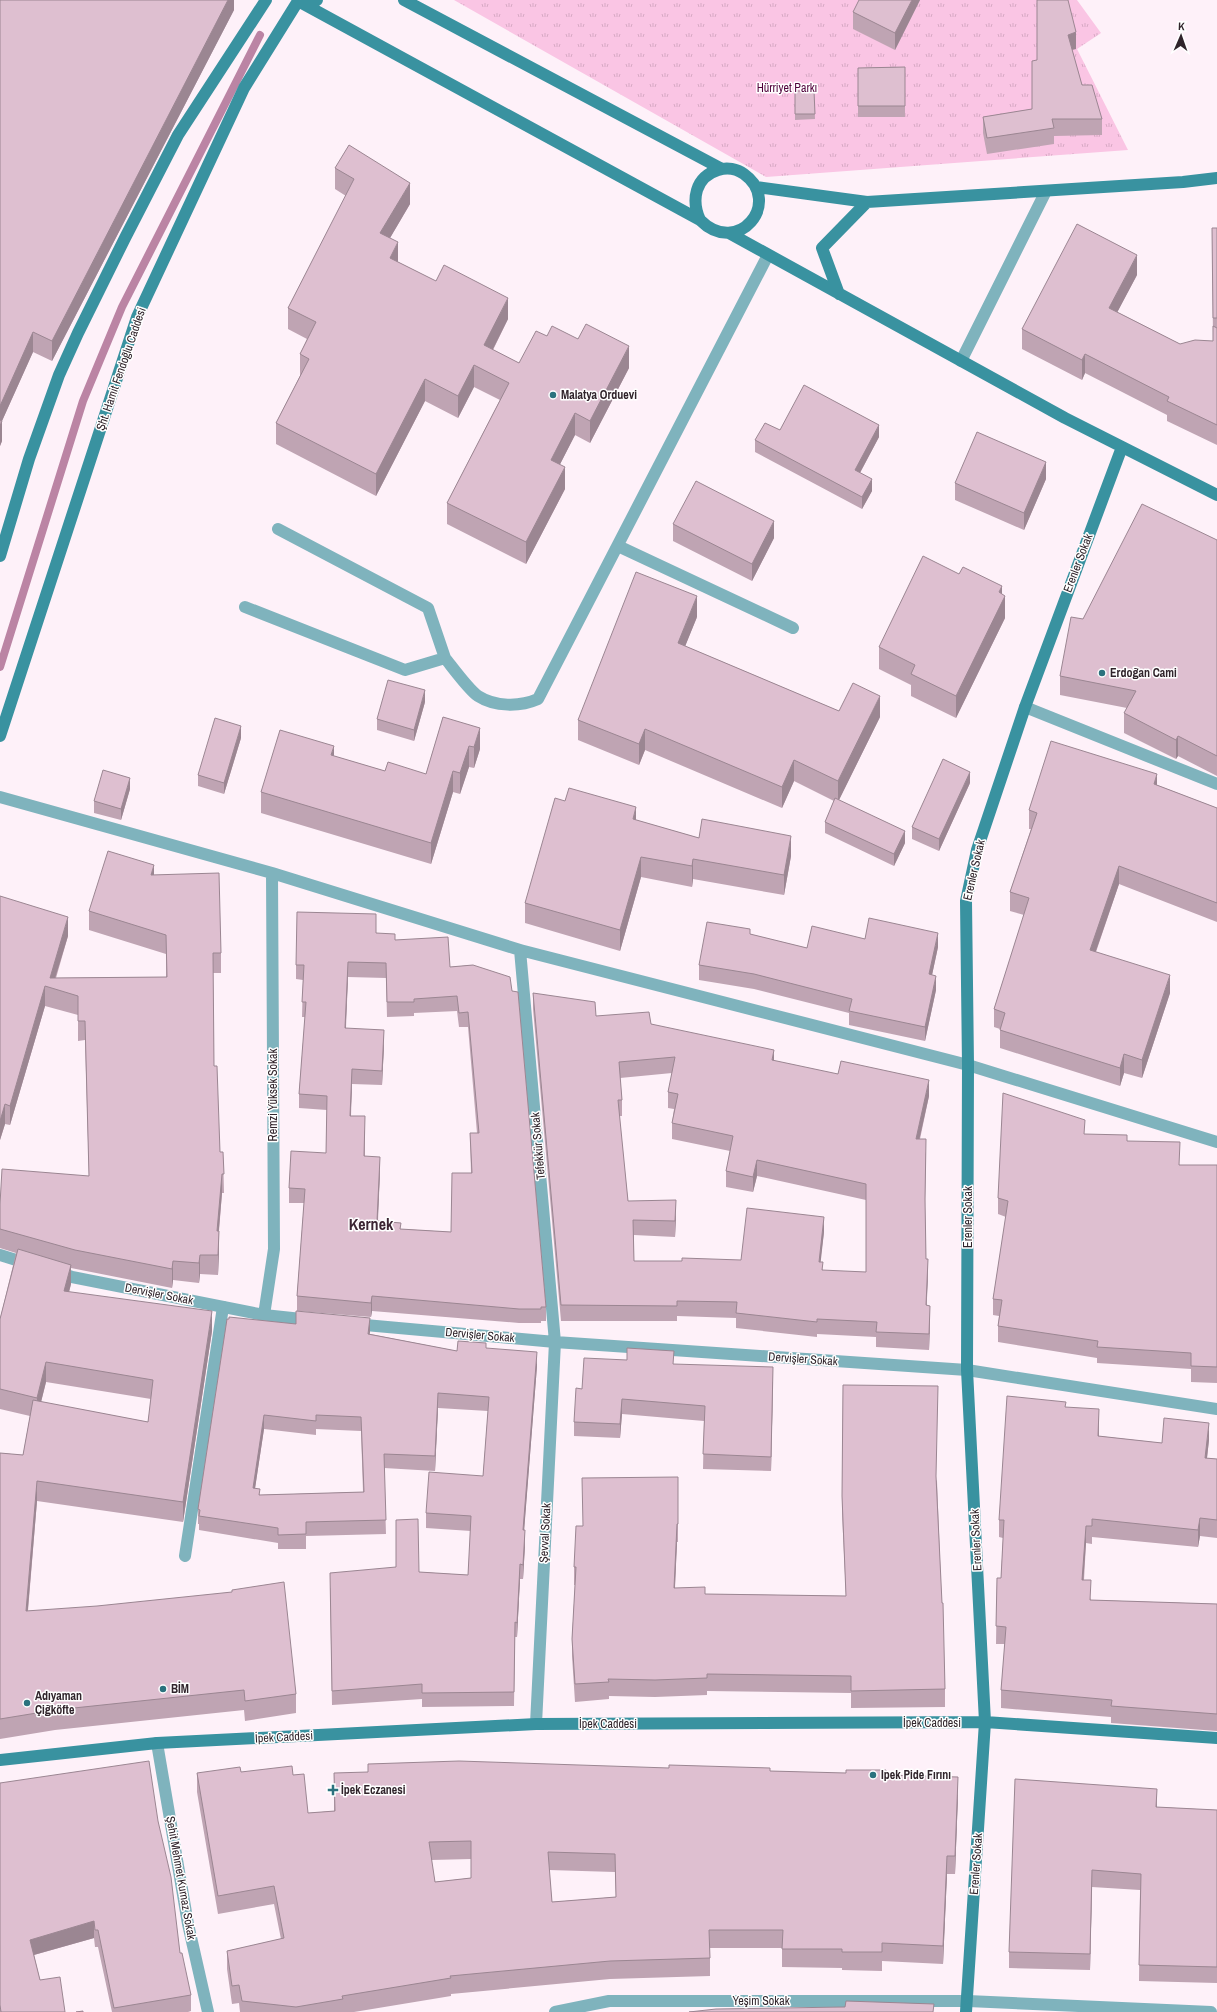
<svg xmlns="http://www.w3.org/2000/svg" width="1217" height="2012" viewBox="0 0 1217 2012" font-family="'Archivo Narrow',sans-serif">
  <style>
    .grass { fill: url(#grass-tufts) }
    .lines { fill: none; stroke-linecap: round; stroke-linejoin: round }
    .stream { stroke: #bb84a4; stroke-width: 8 }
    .lane { stroke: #7fb3bd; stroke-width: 12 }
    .street { stroke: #7fb3bd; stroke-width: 12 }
    .secondary { stroke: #3992a0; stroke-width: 12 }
    .wall { fill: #bfa4b3; fill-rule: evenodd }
    .shaded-wall { fill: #9b8692 }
    .building { fill: #debfd0; stroke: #9b8692; fill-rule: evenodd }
    .poi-dot { fill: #2b727e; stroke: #fff; stroke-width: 1.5 }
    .labels { text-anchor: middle; stroke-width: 3; stroke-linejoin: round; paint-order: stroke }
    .park-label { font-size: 12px; fill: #4f003a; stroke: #fff }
    .street-label { font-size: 12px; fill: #30242b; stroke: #fff }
    .poi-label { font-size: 12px; font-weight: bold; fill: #30242b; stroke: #fff; text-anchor: start }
    .district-label { font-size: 16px; font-weight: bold; fill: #3c2533; stroke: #fff }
  </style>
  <defs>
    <pattern id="grass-tufts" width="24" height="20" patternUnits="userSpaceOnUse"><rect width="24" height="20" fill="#fac5e4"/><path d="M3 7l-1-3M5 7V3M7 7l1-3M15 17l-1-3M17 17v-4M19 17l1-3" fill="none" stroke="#d7a9c4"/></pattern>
  </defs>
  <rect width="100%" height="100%" fill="#fef1f9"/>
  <path class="grass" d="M454,0H1077L1101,33L1077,49L1128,150L766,177Z"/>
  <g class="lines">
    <path class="stream" d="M0,667L83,401L122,307L260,35"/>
    <path class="lane" d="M618,546L793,628
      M245,607L405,670L445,658L428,608L278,529
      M445,658C453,668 469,690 478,696C495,707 520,707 538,699L768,255
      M185,1556L223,1307"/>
    <path class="street" d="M961,361L1046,191
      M1025,707L1217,784
      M0,797L272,873L520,950L968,1065L1217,1142
      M520,950L555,1342L536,1724
      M0,1255L29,1264
      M55,1271L72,1277L264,1315L311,1320
      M264,1315L274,1249L272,873
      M354,1324L555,1342L967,1370L1217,1409
      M157,1743L188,1924L208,2012
      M555,2012L609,2001H968L1211,2012"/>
    <path class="secondary" d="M404,0L722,169
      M299,1L317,0
      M756,187L867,202L1183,182L1217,178
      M729,233L1065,418L1217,495
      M839,294L822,248L867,202
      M0,556L29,459L59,375L78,333L125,238L178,135L266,0
      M0,736L137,317L244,88L298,1L700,220C738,258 783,202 744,174C737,169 727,167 718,170C695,177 691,200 700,220
      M0,1760L157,1743L536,1724L985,1722L1217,1738
      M966,2012L985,1722L967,1370L968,1065L966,901L977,850L1025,707L1122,447"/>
  </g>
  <path class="wall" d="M0,0H234V10L52,361L33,352L2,421V441L0,446Z
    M920,0L895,50L853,29V12Z
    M1076,49L1072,50L1082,85L1102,119V135L1054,136V144L987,154L983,133V117L1032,109L1037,60Z
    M905,67V117H858V68Z
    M795,91H814L815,119L795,120Z
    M335,168L410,204L390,238L398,262L508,319L493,350L519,363L547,336L629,368L590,443L575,435L560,464L565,489L526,564L447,524V503L500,400L474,387L458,418L425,401L376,496L276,444V423L300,376V354L307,339L288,329V308L346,196L335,189Z
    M1212,228H1217V445L1167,421V415L1085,373L1082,380L1022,349V329L1137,275L1117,312L1180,344L1213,341Z
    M780,430L879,437L860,473L872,491L862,509L755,452V440Z
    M1046,479L1024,530L955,500V483Z
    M673,524L774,538L752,581L673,541Z
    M1217,540V776L1178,756L1176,759L1124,733V713L1127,708L1060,695V676L1083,619Z
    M1002,594L1005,618L956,718L911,696V685L879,669V647Z
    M697,617L685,646L839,711L880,717L839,800L905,843L894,866L825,833V822L834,801L794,781L782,808L645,750L639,765L578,740V720Z
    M425,702L414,741L377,730V719Z
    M443,717L480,749L474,768L469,767L460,794L453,792L431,864L261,813V792L334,756L385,771L426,774Z
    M241,738L224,794L198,786V775Z
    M970,783L939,851L912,839V827Z
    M1157,785L1217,808V922L1119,884L1096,952L1170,993L1142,1078L1124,1073L1120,1086L1000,1048V1029L994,1027V1009L1024,915L1010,911V892L1031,829H1029V810Z
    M130,789L121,820L94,813V801Z
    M636,820L699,838L791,856L784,895L693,879L692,887L641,877L620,951L525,923V903Z
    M154,875L221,953V973H213L214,1066L220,1152H223L224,1193H222L219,1231V1251L218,1275L200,1274L199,1283L173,1280L172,1288L71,1268V1284L69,1292L212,1331L183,1522L37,1501L28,1611L296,1694V1713L245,1721L244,1710L55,1730L0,1739V1453L23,1455L30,1416L0,1409V1319L16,1253L0,1248V1204L89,1176L85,1040L78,1041V1015L45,1006L10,1125L5,1124L0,1140V896L68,936L56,978L166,977V954L89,930V911ZM46,1382L151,1399L148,1422L41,1402Z
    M376,933L395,940L450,967L473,965L546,1307V1321H541V1323H519L372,1311L371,1317L297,1311V1296L304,1203H289V1188L326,1153L327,1110L299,1108V1094L305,1017H302L303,980L296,979V965ZM348,977L386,978L387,1017L414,1016V1013L457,1011L459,1027H468L477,1133H470L471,1173L451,1232L401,1229L378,1221L380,1171L365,1156V1131L351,1116L352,1084L382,1085L384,1045L346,1028Z
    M750,934L807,948L865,939L938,947L932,975L936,990L925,1041L849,1025V1013L754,989L699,980V965Z
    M533,993L596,1016L651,1024L774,1061L929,1096L920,1139L926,1154L925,1207L926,1259L928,1275L926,1306L930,1322L929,1350L876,1347V1337L817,1334V1337L736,1328V1318L677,1316V1321H561L533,1009ZM672,1073L668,1092V1108L674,1109L672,1123V1139L730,1151L726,1171V1187L753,1192L757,1176L866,1200V1272L823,1271L820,1262L824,1232L741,1260L682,1261H634V1235L675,1237L676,1216L628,1201L619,1116H622V1100L620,1078Z
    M1085,1134L1127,1141L1180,1165H1217V1383L1191,1382V1369L1097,1363V1358L998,1342V1326L999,1316L993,1315V1299L1006,1217L998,1214V1198Z
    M227,1319L370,1334L457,1351L486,1348L537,1366L524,1530L525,1545L523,1579H520L517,1637H515L514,1706L422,1707V1699L332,1705L330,1588L419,1572L468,1575L471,1531L426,1528V1513L483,1476L488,1411L438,1408L435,1471L384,1468L386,1534L306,1536V1549H278V1543L199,1530V1524H198V1509ZM264,1429L316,1435V1429L361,1431L363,1492L260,1495L255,1488Z
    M674,1364L773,1382L771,1471L703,1469L704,1421L622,1414L620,1438L574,1436V1422L582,1389Z
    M843,1385L937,1481L945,1689V1707L851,1708V1693L707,1691V1695L655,1697L609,1696V1699L575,1702L572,1656V1639L575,1585H574V1567L583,1526L678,1477V1542H677L675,1588L705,1594L846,1596L842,1513Z
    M1066,1407L1099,1426V1436L1162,1443L1209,1440L1207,1458L1217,1459V1538L1200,1536L1198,1547L1092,1537V1544L1086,1543L1084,1580L1091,1600L1217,1604V1731L1111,1723V1717L1001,1708V1690L1005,1644H996L997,1578H1001L1003,1538L999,1537V1520Z
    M770,1771L886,1775L958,1795L955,1874H947L943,1964L882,1961V1971L842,1970V1968L782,1967V1948H710V1976L610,1979L451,1994V1996L354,2012H240L239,2003L232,2004L227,1969V1951L281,1939L274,1904L218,1914L197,1792V1773L241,1772L293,1775L308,1813L334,1811V1773ZM471,1859V1878L435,1882L431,1860ZM549,1870L615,1872L616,1897L552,1902Z
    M0,1783L180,1953L191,1995V2011L188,2012H112L98,1947H95L94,1938L34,1955L40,1980L65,2012H0Z
    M1157,1807L1217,1810V1983L1139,1981L1140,1890L1092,1887L1090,1970L1009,1968V1952Z"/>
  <path class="shaded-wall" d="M228,0H234V10L52,361V341Z
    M912,0H920L895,50V33Z
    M1076,32V49L1068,51V35Z
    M410,183V204L380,255V233Z
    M398,242V264L390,258Z
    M1137,255V275L1109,328V308Z
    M508,298V319L484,367V345Z
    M33,332V352L2,421V441L0,446V406Z
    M629,346V368L590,443V421Z
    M1085,354V373L1082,380V360Z
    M474,365V387L458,418V396Z
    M425,379V401L376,496V474Z
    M575,413V435L551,482V460Z
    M879,425V437L855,482V470Z
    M1046,462V479L1024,530V513Z
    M565,467V489L526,564V542Z
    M872,479V491L862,509V497Z
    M774,521V538L752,581V564Z
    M1002,586V601L1005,596V618L956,718V696L999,592Z
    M697,596V617L678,664V643Z
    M425,690V702L414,741V730Z
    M880,696V717L838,802V781Z
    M241,726V738L224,794V783Z
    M480,728V749L474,768V747Z
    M645,729V750L639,765V744Z
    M1178,736V756L1176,759V740Z
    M334,746V767L331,755Z
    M469,746V767L460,794V773Z
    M794,760V781L782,808V787Z
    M453,771V792L431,864V843Z
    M970,772V783L939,851V839Z
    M1157,774V792L1154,784Z
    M130,778V789L121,820V809Z
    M636,807V828L633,819Z
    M905,831V843L894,866V854Z
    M791,836V856L784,895V875Z
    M641,857V877L620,951V930Z
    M693,859V879L692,887V866Z
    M154,865V885L151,875Z
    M1119,866V884L1090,968V950Z
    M68,917V936L52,988L50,978Z
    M938,933V947L929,989V974Z
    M348,962V977L345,1042V1028Z
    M1170,975V993L1142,1078V1060Z
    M936,976V990L925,1041V1027Z
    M45,986V1006L10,1125V1106Z
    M384,1030V1045L382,1085V1071Z
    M774,1050V1065L772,1060Z
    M1124,1054V1073L1120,1086V1068Z
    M352,1069V1084L350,1131V1116Z
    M929,1080V1096L916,1154V1139Z
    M5,1104V1124L0,1140V1121Z
    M380,1157V1171L377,1236V1221Z
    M757,1160V1176L753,1192V1177Z
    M222,1174V1193L217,1251V1231Z
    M676,1200V1216L675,1237V1221Z
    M824,1217V1232L819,1277V1262Z
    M219,1231V1251L218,1275V1255Z
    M200,1255V1274L199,1283V1263Z
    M928,1259V1275L926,1321V1305Z
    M173,1261V1280L172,1288V1269Z
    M71,1265V1284L64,1311V1291Z
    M372,1296V1311L371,1317V1303Z
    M930,1306V1322L929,1350V1334Z
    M212,1311V1331L183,1522V1502Z
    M370,1318V1332L368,1348V1334Z
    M537,1352V1366L523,1545V1530Z
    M46,1362V1382L37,1418V1398Z
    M773,1367V1382L771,1471V1457Z
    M438,1393V1408L435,1471V1456Z
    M622,1399V1414L620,1438V1424Z
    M1099,1409V1426L1098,1453V1436Z
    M264,1415V1429L253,1502V1488Z
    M1209,1423V1440L1205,1475V1458Z
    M37,1481V1501L26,1631V1611Z
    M1200,1518V1536L1198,1547V1530Z
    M677,1524V1542L674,1606V1588Z
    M1086,1526V1543L1082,1597V1580Z
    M525,1530V1545L523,1579V1565Z
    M520,1564V1579L517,1637V1623Z
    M958,1777V1795L955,1874V1856Z
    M1157,1789V1805L1156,1823V1807Z
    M947,1856V1874L943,1964V1946Z
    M1092,1870V1887L1090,1970V1954Z
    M94,1921V1938L30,1956V1940Z"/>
  <path class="building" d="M0,0H228L52,341L33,332L0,406Z
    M859,0H912L895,33L853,12Z
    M1037,0H1068L1076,32L1068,35L1082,85H1092L1102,119H1052L1054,128L987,138L983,117L1032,109V61L1037,60Z
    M905,67V106H858V68Z
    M795,91H814L815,114H795Z
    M349,145L410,183L380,233L398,242L390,258L436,281L444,265L508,298L484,345L519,363L536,331L547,336L552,326L578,339L586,324L629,346L590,421L575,413L551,460L565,467L526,542L447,503L509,383L474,365L458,396L425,379L376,474L276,423L309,359L300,354L316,322L288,308L354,179L335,168Z
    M1077,224L1137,255L1109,308L1180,344L1195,340L1213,341V326L1217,328V425L1167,401L1169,397L1085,354L1082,360L1022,329Z
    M1212,228H1217V318H1213Z
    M804,385L879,425L855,470L872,479L862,497L755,440L765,423L780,430Z
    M0,420L2,421L0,426Z
    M977,432L1046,462L1024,513L955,483Z
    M696,481L774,521L752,564L673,524Z
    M1142,504L1217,540V756L1178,736L1176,740L1124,713L1136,691L1060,676L1071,617L1083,619Z
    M923,556L959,574L963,567L1002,586L999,592L1005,596L956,696L911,674L915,665L879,647Z
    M636,572L697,596L678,643L839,711L853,683L880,696L838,781L794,760L782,787L645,729L639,744L578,720Z
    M388,680L425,690L414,730L377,719Z
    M443,717L480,728L474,747L469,746L460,773L453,771L431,843L261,792L280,730L334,746L331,755L385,771L388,762L426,774Z
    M215,718L241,726L224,783L198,775Z
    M1051,741L1157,774L1154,784L1217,808V903L1119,866L1090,950L1170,975L1142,1060L1124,1054L1120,1068L1000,1030L1005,1013L994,1009L1029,898L1010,892L1037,813L1029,810Z
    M943,759L970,772L939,839L912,827Z
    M103,770L130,778L121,809L94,801Z
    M569,788L636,807L633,819L699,838L702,819L791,836L784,875L693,859L692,866L641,857L620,930L525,903L555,798L565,801Z
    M835,798L905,831L894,854L825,822Z
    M108,851L154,865L151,875L219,873L221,953H213L214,1066H217L220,1152H223L224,1174H222L217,1231H219L218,1255H200L199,1263L173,1261L172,1269L75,1250L0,1229V1204L2,1169L89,1176L85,1021H78V996L45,986L10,1106L5,1104L0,1121V896L68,917L50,978L167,977L166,935L89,911Z
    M297,912L376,914V933L395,934V940L448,937L450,967L473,965L510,977L512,991L518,992L546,1307H541V1309H519L372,1296L371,1303L297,1296L305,1189L289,1188L291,1151L326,1153L327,1096L299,1094L306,1002H302L304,965H296ZM348,962L386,963L387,1002H414V999L457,996L459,1013L468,1012L479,1133H470L472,1173H452L451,1232L400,1229L401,1223L377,1221L380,1157L364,1156L365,1116H350L352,1069L382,1071L384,1030L345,1028Z
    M869,918L938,933L929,974L936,976L925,1027L849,1011L852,999L754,974L699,965L707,922L750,929V934L807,948L812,926L865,939Z
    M533,993L595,1002L596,1016L649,1012L651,1024L774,1050L772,1060L838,1074L841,1061L929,1080L916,1139H926L925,1199L926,1259H928L926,1305L930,1306L929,1334L876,1332L877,1322L817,1319V1322L736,1313L737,1302L677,1301V1306L561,1305ZM675,1057L668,1092L678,1094L672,1123L733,1136L726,1171L753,1177L757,1160L866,1184V1272L822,1270L823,1262H819L824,1217L747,1208L741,1260L682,1258V1261H634L633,1220L675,1221L676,1200L628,1201L618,1100H622L619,1062Z
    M1003,1093L1085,1120L1084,1134L1127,1135V1141L1180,1142L1179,1165H1217V1367L1191,1366V1353L1097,1347L1098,1341L998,1326L1002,1300L993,1299L1008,1201L998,1198Z
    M18,1249L71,1265L64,1291L212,1311L183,1502L37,1481L26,1611L97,1606L232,1592V1590L284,1582L296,1694L245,1701L244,1690L55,1710L0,1719V1453L23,1455L33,1400L148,1422L153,1380L46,1362L37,1398L0,1389V1319Z
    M296,1311L370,1318L368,1334L457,1351L458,1341L486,1343V1348L537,1352L523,1530H525L523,1565L520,1564L517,1623L515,1622L514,1692L422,1693V1684L332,1691L330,1573L396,1567V1520L418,1519L419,1572L468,1575L471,1516L426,1513L429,1472L483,1476L489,1397L438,1393L435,1456L384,1454L386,1520L306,1522V1534L278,1535V1528L199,1516L200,1510L198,1509L227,1319H229V1317L296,1324ZM264,1415L316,1421V1415L361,1417L364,1492L259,1495L260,1489L253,1488Z
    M627,1348L674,1351L673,1364L773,1367L771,1457L703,1454L705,1406L622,1399L620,1424L574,1422L576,1388L582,1389L584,1358L627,1360Z
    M843,1385L938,1386L936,1476L942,1603H943L945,1689L851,1691V1676L707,1674V1678L655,1680L608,1679L609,1682L575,1684L572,1639L576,1567H574L576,1526H583L582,1478L678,1477V1524H677L674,1588L705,1587V1594L846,1596L842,1496Z
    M1007,1396L1066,1402L1065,1407L1099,1409L1098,1436L1162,1443L1164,1418L1209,1423L1205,1458L1217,1459V1520L1200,1518L1198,1530L1092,1519V1526H1086L1082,1580H1091L1090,1600L1217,1604V1714L1111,1706L1112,1700L1001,1690L1006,1627L996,1626L997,1578H1001L1004,1520H999Z
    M149,1761L158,1821L171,1877L180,1953H182L191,1995L114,2008L98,1930H95L94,1921L30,1940L40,1980L60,1977L65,2012H1L0,2005V1783Z
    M459,1761L669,1768V1765L770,1768V1771L846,1773V1770H886V1775L958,1777L955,1856H947L943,1946L882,1943V1952H842V1949H782L783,1930H709L710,1958L610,1961L450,1976L451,1978L342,1996L343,1999L296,2007L242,2001L239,1985L232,1986L227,1951L284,1938L274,1886L218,1896L197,1773L240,1767L241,1772L292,1766L293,1775L304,1774L308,1813L335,1811L334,1773L368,1772V1764ZM471,1841V1878L435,1882L429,1842ZM548,1852L615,1854L616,1897L552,1902Z
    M1015,1779L1157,1789L1156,1807L1217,1810V1967L1139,1965L1141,1874L1092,1870L1090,1954L1009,1952Z
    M846,2001L934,2004L933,2012H689L716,2009L845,2007Z
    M83,2011V2012H76Z"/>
  <g class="poi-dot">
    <circle cx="553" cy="395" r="4"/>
    <circle cx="1102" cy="673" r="4"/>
    <circle cx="163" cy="1689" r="4"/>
    <circle cx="27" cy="1703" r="4"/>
    <circle cx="873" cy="1775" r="4"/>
    <path d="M331 1784h4v4h4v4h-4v4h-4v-4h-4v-4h4z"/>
  </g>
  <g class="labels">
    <g class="park-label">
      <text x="787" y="92">Hürriyet Parkı</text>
    </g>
    <g class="street-label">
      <text transform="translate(121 369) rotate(-71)" y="4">Şht. Hamit Fendoğlu Caddesi</text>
      <text transform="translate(1078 563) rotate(-69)" y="4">Erenler Sokak</text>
      <text transform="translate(974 870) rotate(-77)" y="4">Erenler Sokak</text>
      <text transform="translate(273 1095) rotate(-90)" y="4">Remzi Yüksek Sokak</text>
      <text transform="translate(538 1146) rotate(-95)" y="4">Tefekkür Sokak</text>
      <text transform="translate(968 1217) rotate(-90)" y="4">Erenler Sokak</text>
      <text transform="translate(159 1294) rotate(11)" y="4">Dervişler Sokak</text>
      <text transform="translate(480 1335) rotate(5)" y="4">Dervişler Sokak</text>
      <text transform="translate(803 1359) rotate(4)" y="4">Dervişler Sokak</text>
      <text transform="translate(545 1533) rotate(-87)" y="4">Şevval Sokak</text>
      <text transform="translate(976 1540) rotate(-93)" y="4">Erenler Sokak</text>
      <text x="932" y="1727">İpek Caddesi</text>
      <text x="608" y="1728">İpek Caddesi</text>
      <text transform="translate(284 1737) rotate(-3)" y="4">İpek Caddesi</text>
      <text transform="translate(976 1864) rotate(-86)" y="4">Erenler Sokak</text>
      <text transform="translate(181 1878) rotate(80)" y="4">Şehit Mehmet Kurnaz Sokak</text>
      <text x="761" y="2005">Yeşim Sokak</text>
    </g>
    <g class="poi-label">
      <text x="561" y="399">Malatya Orduevi</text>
      <text x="1110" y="677">Erdoğan Cami</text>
      <text x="171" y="1693">BİM</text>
      <text x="35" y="1700">Adıyaman<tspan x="35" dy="14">Çiğköfte</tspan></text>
      <text x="881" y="1779">Ipek Pide Fırını</text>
      <text x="341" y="1794">İpek Eczanesi</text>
    </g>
    <g class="district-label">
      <text x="371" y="1230">Kernek</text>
    </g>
  </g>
  <g transform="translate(1181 36) rotate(2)" stroke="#ffffff" stroke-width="3" paint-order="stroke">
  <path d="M0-3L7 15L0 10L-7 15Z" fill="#30242b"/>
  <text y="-6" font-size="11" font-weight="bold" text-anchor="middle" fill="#30242b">K</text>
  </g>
</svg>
